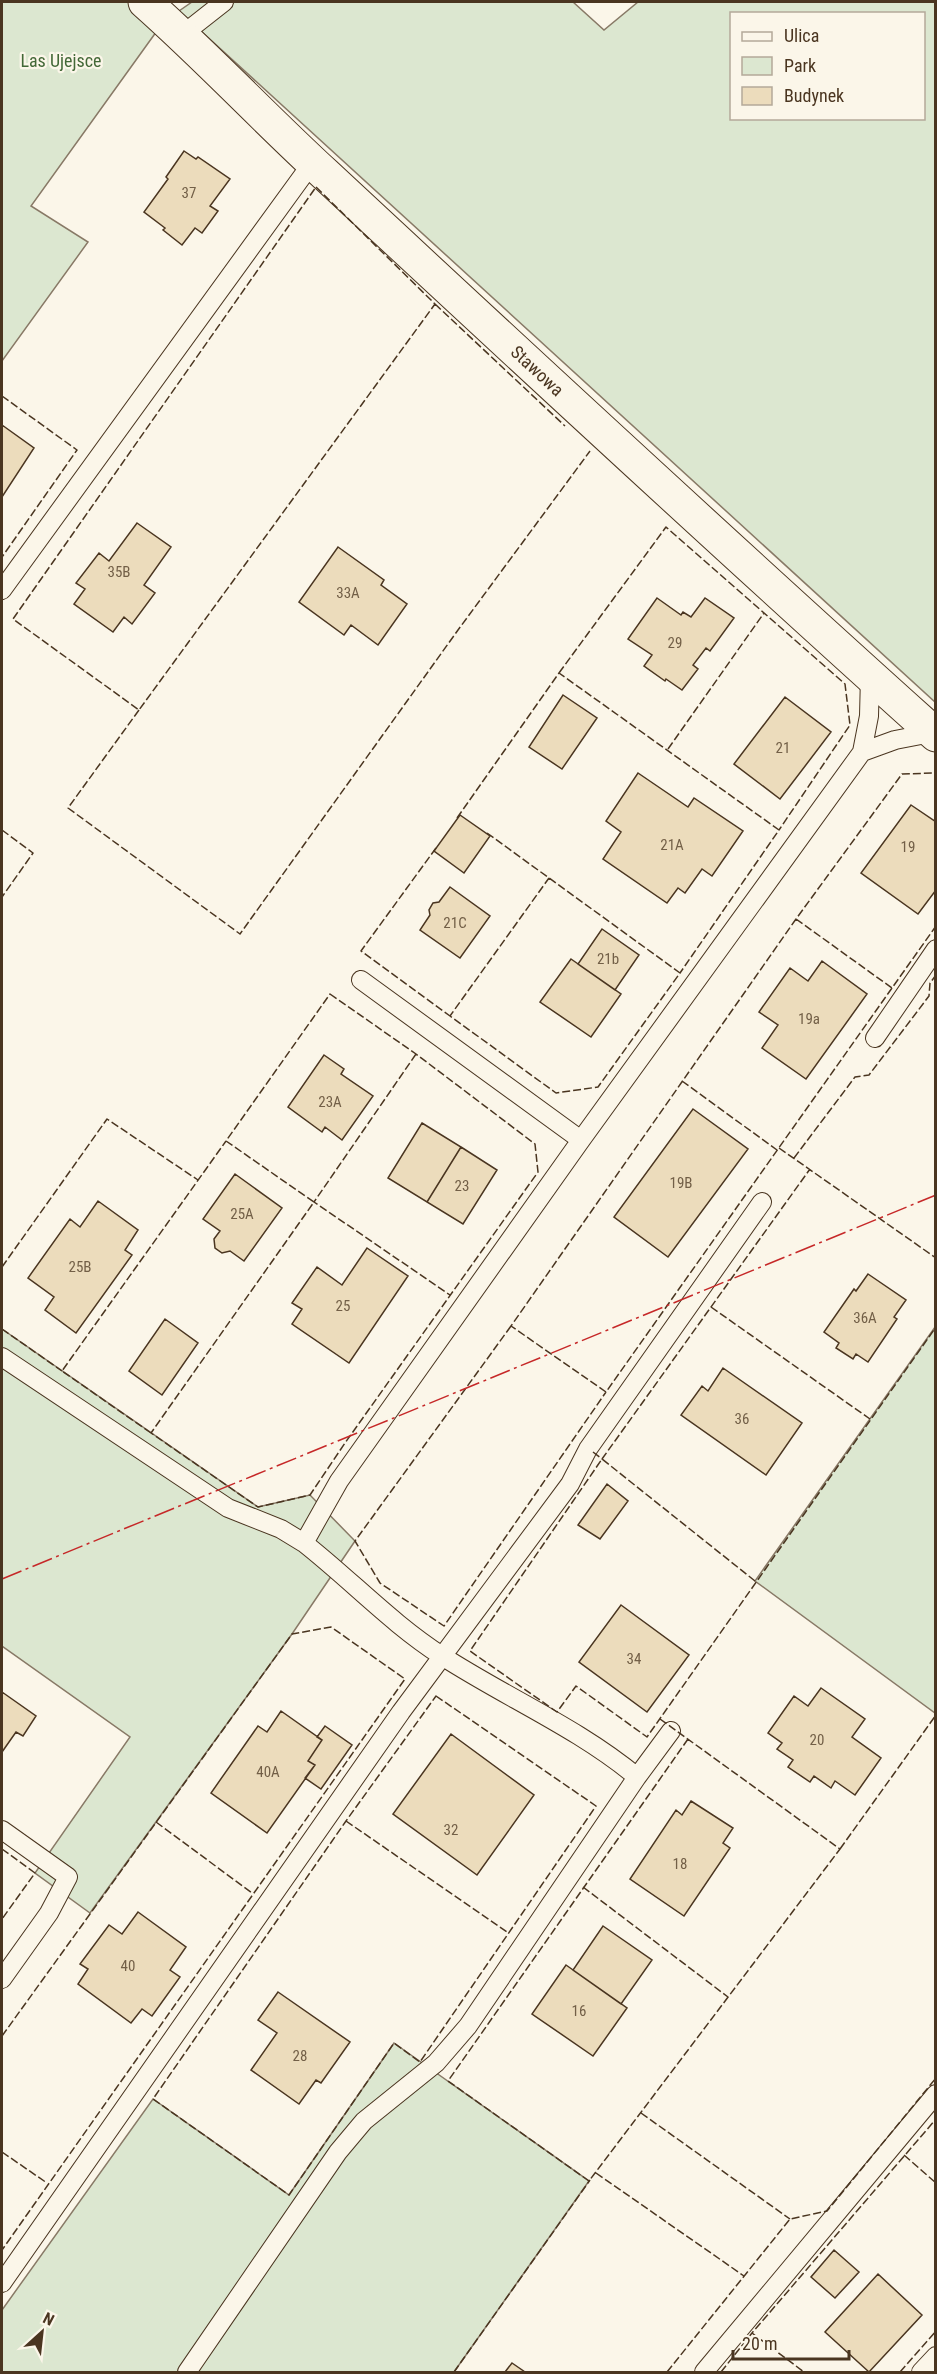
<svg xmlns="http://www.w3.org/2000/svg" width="937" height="2374" viewBox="0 0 937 2374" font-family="'Roboto Condensed',sans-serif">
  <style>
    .green { fill: #dce7d0; stroke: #887966; stroke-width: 1.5; fill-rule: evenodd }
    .building { fill: #ecdcbc; stroke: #4a3520; stroke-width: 1.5 }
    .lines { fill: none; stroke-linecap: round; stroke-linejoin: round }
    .service-casing { stroke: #4a3520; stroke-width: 20 }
    .minor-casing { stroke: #4a3520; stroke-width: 35 }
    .service { stroke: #fbf6e9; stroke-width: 18 }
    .minor { stroke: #fbf6e9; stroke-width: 33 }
    .fence { stroke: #4a3520; stroke-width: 1.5; stroke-dasharray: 8 3; stroke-linecap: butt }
    .power { stroke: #c62828; stroke-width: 1.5; stroke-dasharray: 21 4.5 3 4.5; stroke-linecap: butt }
    .labels { text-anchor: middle; stroke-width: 4.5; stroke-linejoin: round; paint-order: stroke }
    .number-label { font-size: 15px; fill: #725f47 }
    .park-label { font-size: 18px; fill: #436837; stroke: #fbf6e9 }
    .street-label { font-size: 18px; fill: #4a3520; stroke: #fbf6e9 }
  </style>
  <rect width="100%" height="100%" fill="#fbf6e9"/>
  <path class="green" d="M2,2H129L159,28L31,206L88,242L2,361Z
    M192,2H573L604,30L638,2H935V702L179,11ZM732,14H924V118H732Z
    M935,1327V1713L755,1581Z
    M2,1329L258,1507L310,1495L355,1541L292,1634L90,1913L35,1873L130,1737L2,1646Z
    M394,2043L589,2181L454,2372H2V2310L153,2099L289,2195Z"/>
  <path class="building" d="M184,151L196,159L198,157L230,179L210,206L218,211L202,233L195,228L182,245L163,230L165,228L144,212L168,179L166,177Z
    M2,425L34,448L2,497Z
    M137,523L171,547L144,585L155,593L132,624L124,617L113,632L74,604L85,589L76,583L99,553L109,561Z
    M338,547L384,580L381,585L407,604L378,645L351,625L344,635L299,602Z
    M657,598L681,615L683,612L691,617L705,598L734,618L710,651L706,648L693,665L698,669L682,690L666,679L665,681L644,666L652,655L628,639Z
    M563,695L597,718L562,769L529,747Z
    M785,697L831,732L780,799L734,764Z
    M638,773L688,807L694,798L743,831L712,876L702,869L685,893L678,888L667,903L603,859L621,832L606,821Z
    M911,805L936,822V890L918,914L861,873Z
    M460,815L490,836L464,873L434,851Z
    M450,887L490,916L460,958L420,930L430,915L429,910L433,903L439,902Z
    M602,929L639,955L615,990L578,964Z
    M571,959L621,994L591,1037L540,1002Z
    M822,961L867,994L806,1079L762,1048L778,1025L759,1012L790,968L808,981Z
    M324,1055L344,1069L341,1074L373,1096L342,1140L325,1127L322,1132L288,1107Z
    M693,1109L748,1149L668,1257L614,1217Z
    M422,1123L461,1147L427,1202L388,1178Z
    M461,1147L497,1170L463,1224L427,1202Z
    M235,1174L282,1208L244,1261L230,1251L222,1253L215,1248L214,1239L220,1231L203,1219Z
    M98,1201L138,1230L125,1250L132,1255L76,1333L45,1310L54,1297L28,1278L70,1219L80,1227Z
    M367,1248L408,1276L349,1363L292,1324L302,1309L292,1303L317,1267L342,1285Z
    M868,1274L906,1300L894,1317L897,1319L868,1362L856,1354L853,1359L836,1348L839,1343L824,1332L854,1289L856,1291Z
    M165,1319L198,1343L162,1395L129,1371Z
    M723,1368L802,1423L766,1475L681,1415L702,1386L708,1391Z
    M607,1484L628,1501L600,1539L578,1525Z
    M621,1605L689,1655L647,1712L579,1662Z
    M821,1688L865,1719L852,1737L881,1758L855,1795L835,1781L831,1788L814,1776L810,1782L788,1767L793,1760L777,1749L782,1743L768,1733L794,1696L808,1706Z
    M2,1692L36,1716L23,1736L16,1732L2,1752Z
    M281,1711L322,1740L308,1761L315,1765L267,1833L211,1793L258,1726L267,1732Z
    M325,1726L352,1745L321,1789L305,1778L315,1765L308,1761L322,1740L317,1737Z
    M451,1734L534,1795L477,1875L393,1814Z
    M691,1801L733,1828L723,1843L730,1848L684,1916L630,1879L676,1810L682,1815Z
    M138,1912L186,1947L170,1970L180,1977L152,2016L142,2009L131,2023L78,1984L88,1969L80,1964L109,1925L122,1934Z
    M603,1926L652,1960L621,2004L573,1970Z
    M566,1965L627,2008L593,2056L532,2014Z
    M278,1992L350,2042L321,2083L316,2080L299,2104L251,2070L277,2033L258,2020Z
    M834,2250L859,2272L835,2298L811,2277Z
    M878,2274L922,2315L869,2372L825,2332Z
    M512,2363L525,2372H505Z"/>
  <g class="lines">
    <defs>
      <path id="service" d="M182,35L224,2
        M2,590L312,163
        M862,752L895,740L936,732
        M361,980L581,1140
        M875,1038L936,949
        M2,1357L228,1508L281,1529L304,1543
        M637,1777C578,1728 507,1698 442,1656C392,1624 351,1580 304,1543L339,1481L581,1140L862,752L869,716L870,676
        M2,1830L68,1877L49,1913L2,1979
        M2,2283L401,1712L570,1484L588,1449L762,1202
        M187,2372L338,2152L364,2121L436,2063L468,2026L637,1777L671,1731
        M704,2372L936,2094
        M921,2372L936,2356"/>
      <path id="minor" d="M145,2C207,57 264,118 325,174C527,362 730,550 936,735"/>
    </defs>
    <use href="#service" class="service-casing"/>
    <use href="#minor" class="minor-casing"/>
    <use href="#service" class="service"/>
    <use href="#minor" class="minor"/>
    <path class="fence" d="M316,187L435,304L139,710L13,619Z
      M435,304L565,426
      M2,396L77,450L2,557
      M559,673L666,527L845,684L850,725L779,830
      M139,710L68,808L240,934L458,630L590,451
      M668,749L764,613
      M457,818L559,673L779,830L680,973
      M2,830L33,853L2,897
      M487,833L680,973L598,1087L556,1093L450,1016L549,878
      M436,848L361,951L450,1016
      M796,919L892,988L936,926
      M892,988L606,1392L511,1326L796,919L902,774L936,773
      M330,994L416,1054L535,1144L538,1172L345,1443L310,1495L258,1507L151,1433L314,1202L226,1141Z
      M416,1054L314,1202L450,1295
      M682,1081L777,1150
      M779,1148L936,1258
      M794,1158L855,1077L869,1075L929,996L930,983L936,975
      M2,1267L107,1119L198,1180
      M711,1307L870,1419
      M511,1326L355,1541L380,1583L444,1626L606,1392
      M2,1329L62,1371
      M151,1433L62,1371L226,1141
      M593,1452L602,1459L810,1169
      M755,1581L602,1459L470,1651L557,1712L576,1686L647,1737L936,1327
      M436,1696L596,1806L420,2062L394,2043L289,2195L153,2099L346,1821Z
      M660,1719L840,1849L589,2181L448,2081L688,1739
      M346,1821L507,1932
      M156,1822L252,1893
      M2,1849L35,1873L2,1919
      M840,1849L936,1715
      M583,1887L728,1997
      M2,2036L292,1634L331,1627L405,1679L2,2250
      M641,2113L790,2219
      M2,2152L47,2183
      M904,2155L936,2183
      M596,2173L744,2276
      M752,2333L804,2372
      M454,2372L590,2180
      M667,2372L790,2219L827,2211L936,2078
      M721,2372L752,2333L936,2119
      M900,2372L936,2331
      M935,2372H936"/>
    <path class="power" d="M2,1579L936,1195"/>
  </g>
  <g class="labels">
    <g class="number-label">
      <text x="189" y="198">37</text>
      <text x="119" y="577">35B</text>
      <text x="348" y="598">33A</text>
      <text x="675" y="648">29</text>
      <text x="783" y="753">21</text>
      <text x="672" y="850">21A</text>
      <text x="908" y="852">19</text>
      <text x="455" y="928">21C</text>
      <text x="608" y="964">21b</text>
      <text x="809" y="1024">19a</text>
      <text x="330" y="1107">23A</text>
      <text x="681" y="1188">19B</text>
      <text x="462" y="1191">23</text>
      <text x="242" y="1219">25A</text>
      <text x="80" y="1272">25B</text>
      <text x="343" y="1311">25</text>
      <text x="865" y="1323">36A</text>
      <text x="742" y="1424">36</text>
      <text x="634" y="1664">34</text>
      <text x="817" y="1745">20</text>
      <text x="268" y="1777">40A</text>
      <text x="451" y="1835">32</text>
      <text x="680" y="1869">18</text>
      <text x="128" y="1971">40</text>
      <text x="579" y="2016">16</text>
      <text x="300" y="2061">28</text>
    </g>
    <g class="park-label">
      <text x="61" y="67">Las Ujejsce</text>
    </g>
    <g class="street-label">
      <text transform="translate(537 371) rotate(43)" y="6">Stawowa</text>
    </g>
  </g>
  <rect width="937" height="2374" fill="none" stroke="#4a3520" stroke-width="6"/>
  <rect x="730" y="12" width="195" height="108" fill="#fbf6e9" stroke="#b4a999" stroke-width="1.5"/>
  <rect x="742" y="32" width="30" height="9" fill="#fbf6e9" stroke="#b4a999" stroke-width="1.5"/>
  <text x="784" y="42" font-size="18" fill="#4a3520">Ulica</text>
  <rect x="742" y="57" width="30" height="18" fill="#dce7d0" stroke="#b4a999" stroke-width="1.5"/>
  <text x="784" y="72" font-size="18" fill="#4a3520">Park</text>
  <rect x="742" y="87" width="30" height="18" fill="#ecdcbc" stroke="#b4a999" stroke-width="1.5"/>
  <text x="784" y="102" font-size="18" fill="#4a3520">Budynek</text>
  <g transform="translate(42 2332) rotate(27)" stroke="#fbf6e9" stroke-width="4.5" paint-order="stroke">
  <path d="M0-4.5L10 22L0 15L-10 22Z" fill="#4a3520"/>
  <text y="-9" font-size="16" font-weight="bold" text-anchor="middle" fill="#4a3520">N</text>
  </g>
  <path d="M733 2350v9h116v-9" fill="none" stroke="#4a3520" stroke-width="3"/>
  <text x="742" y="2350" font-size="18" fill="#4a3520" stroke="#fbf6e9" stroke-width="4.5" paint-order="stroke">20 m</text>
</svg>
